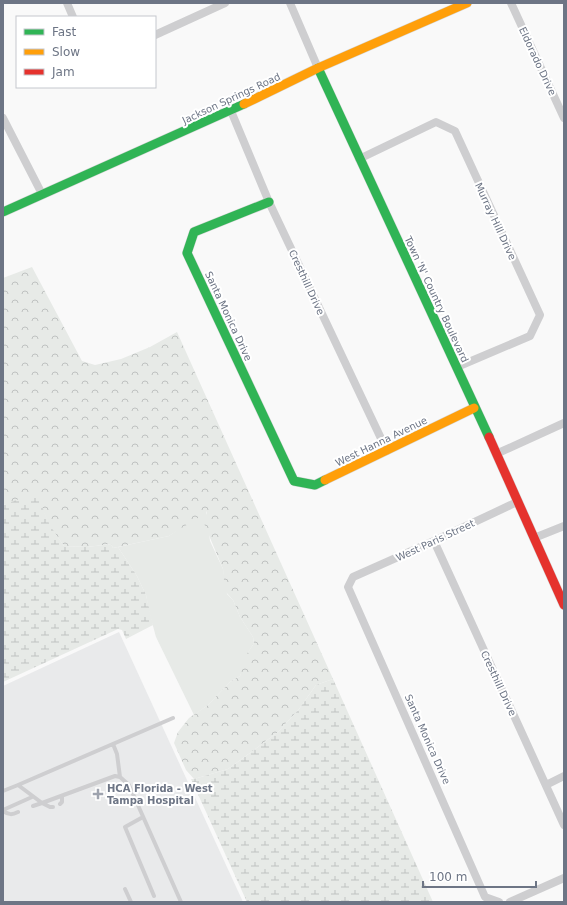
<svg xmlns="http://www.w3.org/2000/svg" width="567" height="905" viewBox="0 0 567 905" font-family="'DejaVu Sans',sans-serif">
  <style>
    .built { fill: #e9eaeb }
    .green { fill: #e7eae7 }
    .forest { fill: url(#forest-crowns) }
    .wetland { fill: url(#wetland-marsh) }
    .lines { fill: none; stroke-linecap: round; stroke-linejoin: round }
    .fast-casing { stroke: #d5d6d6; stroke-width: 10 }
    .slow-casing { stroke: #d5d6d6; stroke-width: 10 }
    .jam-casing { stroke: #d5d6d6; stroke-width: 10 }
    .lane { stroke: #ceced0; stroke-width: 4 }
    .street { stroke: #ceced0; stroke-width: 8 }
    .fast { stroke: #30b455; stroke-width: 9 }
    .slow { stroke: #ff9f0a; stroke-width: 9 }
    .jam { stroke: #e5322d; stroke-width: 9 }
    .poi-dot { fill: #9ea3ae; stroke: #fff; stroke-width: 1.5 }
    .labels { text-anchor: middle; stroke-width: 4; stroke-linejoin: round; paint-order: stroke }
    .street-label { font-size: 10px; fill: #6d7585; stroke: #fff }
    .poi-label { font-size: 10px; font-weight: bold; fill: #6d7585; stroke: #fff; text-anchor: start }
  </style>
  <defs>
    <pattern id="forest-crowns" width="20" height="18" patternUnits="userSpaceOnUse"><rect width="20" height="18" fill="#e7eae7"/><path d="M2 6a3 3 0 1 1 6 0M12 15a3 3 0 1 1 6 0" fill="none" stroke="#bfc2c1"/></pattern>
    <pattern id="wetland-marsh" width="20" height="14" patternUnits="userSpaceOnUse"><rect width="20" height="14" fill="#e7eae7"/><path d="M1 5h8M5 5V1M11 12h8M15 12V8" fill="none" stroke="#bfc2c1"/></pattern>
  </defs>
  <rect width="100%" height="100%" fill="#f9f9f9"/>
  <path class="built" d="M119,632L243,902H3V686Z"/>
  <path class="green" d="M206,510L210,541L223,569L227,594L233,600L240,617L253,637L254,643L249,651L240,676L230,682L208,705L194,715L156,637L150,615L146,595L137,576L118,547L169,536Z"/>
  <path class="forest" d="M32,267L82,361L95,365L121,359L150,347L177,332L333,679L316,685L299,709L278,732L254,750L228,769L194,779L186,770L174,743L178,732L189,718L208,705L230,682L240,676L245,657L254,643L253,637L240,617L233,600L225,591L223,569L203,521L207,513L206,511L201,516L169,536L113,548L111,544L87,547L64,546L51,528L42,509L5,504L3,506V278Z"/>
  <path class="wetland" d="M40,496C43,516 52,529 64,546L87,547L111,544L113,548L118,547L137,576L146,595L153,625L126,639L122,630L118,629L3,682V506L5,504L25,497Z
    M333,679L433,902H247L191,779H194L228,769L254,750L278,732L299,709L316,685Z"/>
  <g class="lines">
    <defs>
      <path id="fast" d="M318,68L489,437
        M269,202L194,232L187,253L294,481L315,485L325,480
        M3,212L244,104"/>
      <path id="slow" d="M244,104L318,68L467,3
        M325,480L474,408"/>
      <path id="jam" d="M489,437L564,605"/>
    </defs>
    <use href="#fast" class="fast-casing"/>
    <use href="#slow" class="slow-casing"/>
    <use href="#jam" class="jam-casing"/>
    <path class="lane" d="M113,744L117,754L120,777
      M18,785L173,718
      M3,791L18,785L42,803L115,776L120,777L129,785L181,902
      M60,804L62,802V796
      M33,806L42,803L50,807H53
      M3,810L32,797
      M3,811C9,815 12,815 18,812
      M143,817L125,827L154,896
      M125,889L131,902"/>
    <path class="street" d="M67,3L73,17
      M290,3L318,68
      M511,3L564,118
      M155,35L225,3
      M231,111L269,202L387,451
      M3,118L42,194
      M359,159L436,122L455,131L540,315L530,336L457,367
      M496,454L564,423
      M534,538L564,526
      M434,541L564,825
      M546,785L564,776
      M499,902L485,897L348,587L353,577L434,541L517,502
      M510,902L564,878"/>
    <use href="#fast" class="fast"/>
    <use href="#slow" class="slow"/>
    <use href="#jam" class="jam"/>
  </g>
  <path class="poi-dot" d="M96 788h4v4h4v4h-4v4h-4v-4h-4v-4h4z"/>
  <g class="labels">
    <g class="street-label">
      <text transform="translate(538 61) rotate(65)" y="4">Eldorado Drive</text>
      <text transform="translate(231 98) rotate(-25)" y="4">Jackson Springs Road</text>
      <text transform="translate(496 221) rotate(65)" y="4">Murray Hill Drive</text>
      <text transform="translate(307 282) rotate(65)" y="4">Cresthill Drive</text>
      <text transform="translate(437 299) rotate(65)" y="4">Town 'N' Country Boulevard</text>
      <text transform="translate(229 316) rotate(65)" y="4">Santa Monica Drive</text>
      <text transform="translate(381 441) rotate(-26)" y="4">West Hanna Avenue</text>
      <text transform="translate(435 540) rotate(-25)" y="4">West Paris Street</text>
      <text transform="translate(499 683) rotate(65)" y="4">Cresthill Drive</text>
      <text transform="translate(428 739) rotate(66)" y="4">Santa Monica Drive</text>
    </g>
    <g class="poi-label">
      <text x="107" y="792">HCA Florida - West<tspan x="107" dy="12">Tampa Hospital</tspan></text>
    </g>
  </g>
  <rect width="567" height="905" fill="none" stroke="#6d7585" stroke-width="8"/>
  <rect x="16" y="16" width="140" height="72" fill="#ffffff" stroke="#c5c8ce"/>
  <rect x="24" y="29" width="20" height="6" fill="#30b455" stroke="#c5c8ce"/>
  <text x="52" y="36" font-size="12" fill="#6d7585">Fast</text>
  <rect x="24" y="49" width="20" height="6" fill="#ff9f0a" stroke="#c5c8ce"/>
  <text x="52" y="56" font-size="12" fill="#6d7585">Slow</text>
  <rect x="24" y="69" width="20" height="6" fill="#e5322d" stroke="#c5c8ce"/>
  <text x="52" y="76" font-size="12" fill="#6d7585">Jam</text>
  <path d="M423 881v6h113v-6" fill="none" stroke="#6d7585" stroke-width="2"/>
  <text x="429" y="881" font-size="12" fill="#6d7585" stroke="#ffffff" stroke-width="3" paint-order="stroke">100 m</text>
</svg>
